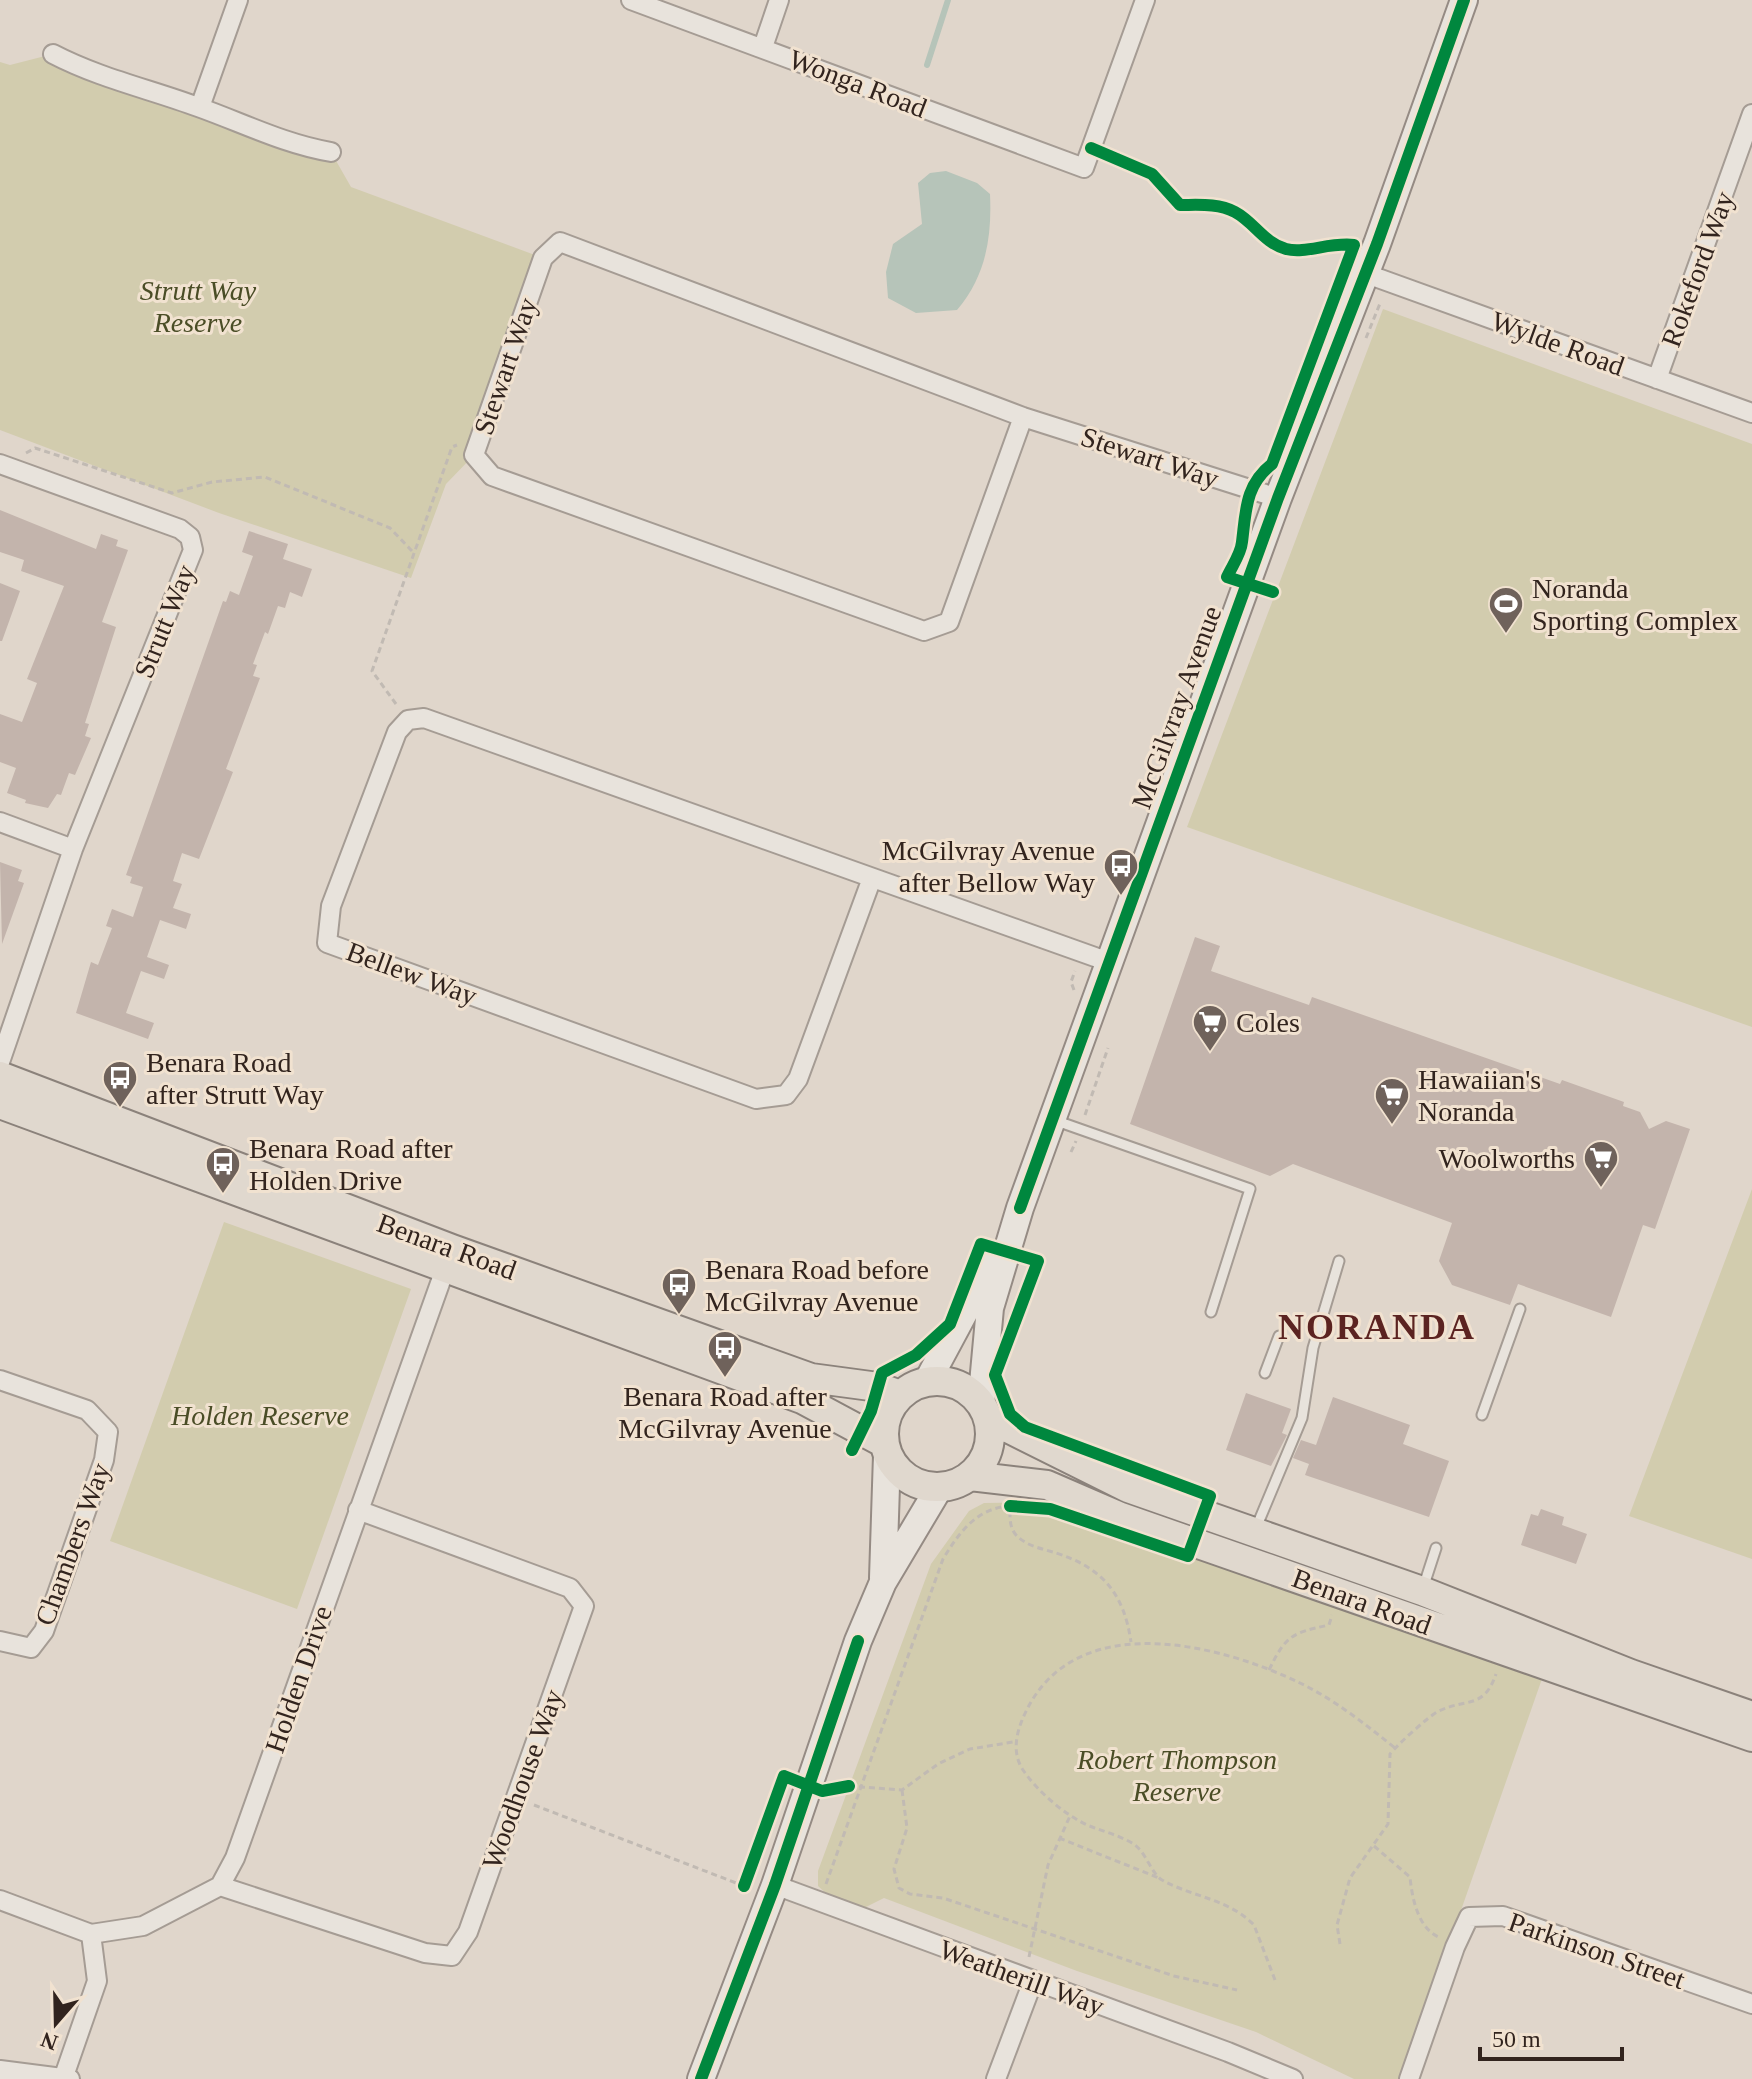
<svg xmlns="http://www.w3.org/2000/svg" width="1752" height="2079" viewBox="0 0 1752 2079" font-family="Georgia,serif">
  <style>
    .green { fill: #d2ccae }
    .water { fill: #b6c4b9 }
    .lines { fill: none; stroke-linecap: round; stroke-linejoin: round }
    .stream { stroke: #b6c4b9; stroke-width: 6 }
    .building { fill: #c3b4ac }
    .lane-casing { stroke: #a59c94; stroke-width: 13 }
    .street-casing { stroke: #a59c94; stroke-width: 22 }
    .secondary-casing { stroke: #958b84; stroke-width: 30 }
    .primary-casing { stroke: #8b827b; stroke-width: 32 }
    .path { stroke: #c1bab3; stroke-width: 3; stroke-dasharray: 6 4; stroke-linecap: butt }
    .lane { stroke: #e8e3dc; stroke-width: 9 }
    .street { stroke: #e8e3dc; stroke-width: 18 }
    .secondary { stroke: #e8e3dc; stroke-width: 26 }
    .primary { stroke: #e0d8ce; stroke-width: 28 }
    .cycleway-casing { stroke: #f1e2d0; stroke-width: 17 }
    .cycleway { stroke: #00873e; stroke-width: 12 }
    .labels { text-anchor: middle; stroke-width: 6; stroke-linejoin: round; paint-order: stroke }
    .street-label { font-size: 28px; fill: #32241e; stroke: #f1e2d0 }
    .park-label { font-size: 28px; font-style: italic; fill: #4a4d26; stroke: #f1e2d0 }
    .poi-label { font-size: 28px; fill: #32241e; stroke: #f1e2d0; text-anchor: start }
    .district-label { font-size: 36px; font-weight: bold; letter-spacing: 2px; fill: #5b2321; stroke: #f1e2d0 }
  </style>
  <rect width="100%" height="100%" fill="#e0d6cb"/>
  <path class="green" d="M53,54L331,152L351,187L543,258L474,455L446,484L411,578L219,513L0,430V62L10,65Z
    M1383,309L1752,444V1027L1187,827Z
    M1752,1189V1559L1629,1516Z
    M224,1222L411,1289L297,1609L110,1541Z
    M1044,1502L1086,1512L1544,1673L1402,2079H1354L1256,2032L1077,1971L884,1898L862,1909L830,1897L818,1886V1871L931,1564L969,1511L984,1503Z"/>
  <path class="water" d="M946,171L977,183L990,194C992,237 986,276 957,310L916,313L888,298L886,272L893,244L922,224L918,183L930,173Z"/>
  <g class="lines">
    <path class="stream" d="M927,65L948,0"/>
  </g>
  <path class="building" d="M0,510L96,549L101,534L118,540L116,546L128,550L102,622L116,627L85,723L89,724L85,736L91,738L75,775L69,773L61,795L57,794L48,808L25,803L26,800L7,793L16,768L0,762V714L22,722L37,683L27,679L64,586L21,571L24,560L0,552Z
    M249,531L288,544L283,559L312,569L302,597L290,592L285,608L278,606L268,634L265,632L253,664L257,665L253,676L260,678L226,769L233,772L199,859L182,853L173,881L182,884L173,908L191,914L186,929L160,920L147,957L169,965L164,979L141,971L126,1013L154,1023L148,1039L76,1013L91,962L98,965L112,928L106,926L112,909L133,917L143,887L130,883L132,877L126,875L223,601L226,602L230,591L239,595L253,556L242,552Z
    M0,583L20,591L2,641H0Z
    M0,862L22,870L18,881L24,883L2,944Z
    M1195,937L1220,946L1211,971L1309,1005L1312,997L1560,1084L1562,1080L1624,1102L1623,1106L1640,1112L1649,1129L1666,1121L1690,1129L1655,1229L1643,1225L1611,1317L1518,1284L1510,1305L1452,1285L1439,1261L1452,1223L1293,1164L1270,1176L1130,1124Z
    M1246,1393L1291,1409L1282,1433L1287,1435L1271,1466L1226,1450Z
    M1333,1397L1410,1425L1403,1444L1449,1461L1429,1517L1305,1475L1309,1464L1293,1458L1301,1440L1316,1445Z
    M1541,1509L1564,1517L1562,1525L1587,1534L1576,1564L1521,1545L1531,1514L1538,1516Z"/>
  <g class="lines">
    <defs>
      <path id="lane" d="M1054,1120L1250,1189L1211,1312
        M1265,1373L1279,1336
        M1482,1415L1520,1309
        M1256,1528L1302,1418L1313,1348L1339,1261
        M1423,1588L1436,1548"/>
      <path id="street" d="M631,0L1084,168L1145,0
        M763,47L779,0
        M53,54C99,78 149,89 198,107C243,123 284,144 331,152
        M200,107L238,0
        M1364,273L1752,413
        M1657,379L1752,114
        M1023,417L949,622L924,631L492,476L474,455L543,258L560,242L1023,417L1278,498
        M0,464L180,529L190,537L193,550L73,849L0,1062
        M0,822L73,849
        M872,878L798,1079L786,1095L756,1099L327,943L331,906L397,732L408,720L424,718L1109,962
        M0,1380L87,1410L108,1432L104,1460L44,1631L31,1648L0,1641
        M775,1885L1228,2052L1293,2079
        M220,1886L425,1953L452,1956L468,1932L584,1606L570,1588L358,1510
        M0,1900L91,1934L143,1926L220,1886L235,1858L449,1258
        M0,2070L70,2079
        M64,2076L97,1981L91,1934
        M996,2079L1033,1981
        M1409,2079L1455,1947L1469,1917L1503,1916L1752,2004"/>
      <path id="secondary" d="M927,1382L994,1257
        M981,1405L990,1308L1020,1208L1278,498L1377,244L1464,0
        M883,1578L887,1455
        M701,2079L775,1885L858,1641L883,1582L939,1488"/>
      <path id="primary" d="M0,1076L452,1249L811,1378L878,1387L900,1395
        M0,1104L802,1399L884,1443
        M884 1434a53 53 0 1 1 106 0a53 53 0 1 1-106 0Z
        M988,1418L1128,1488L1422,1591L1631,1674L1752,1716
        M970,1476L1047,1485L1121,1517L1752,1737"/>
    </defs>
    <use href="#lane" class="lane-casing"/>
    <use href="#street" class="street-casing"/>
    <use href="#secondary" class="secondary-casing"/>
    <use href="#primary" class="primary-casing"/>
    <path class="path" d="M1366,338L1381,301
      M26,453L35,448L172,493L212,482L265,477L390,528L412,551
      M396,704L372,671L452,447L457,445
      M1074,990L1071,982L1075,971
      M1085,1115L1108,1048
      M1071,1152L1076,1141
      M1269,1670C1286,1635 1292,1633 1329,1625L1332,1615
      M849,1786L902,1790L938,1764L970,1749L1013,1742
      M902,1790L907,1828L894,1869L899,1888L910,1894L943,1898L1174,1976L1237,1990
      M534,1805L744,1886
      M1059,1838L1159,1878
      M1374,1846L1410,1877C1412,1898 1418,1930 1441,1938
      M826,1884L943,1559C959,1533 976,1508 1010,1506C1010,1516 1009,1527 1016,1535C1026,1546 1043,1549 1056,1553C1103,1568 1124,1594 1131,1642
      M1340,1944L1337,1925L1350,1878L1388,1824L1390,1754C1398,1744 1427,1718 1437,1712C1466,1697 1483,1711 1496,1674
      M1029,1957L1048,1865L1070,1816
      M1275,1980L1254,1925C1229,1899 1192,1897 1162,1880C1150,1872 1146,1851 1132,1843C1118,1835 1102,1831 1087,1825C1064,1814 1038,1792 1023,1770C1009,1749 1019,1723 1031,1702C1085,1610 1222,1645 1300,1683C1335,1700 1365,1724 1395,1748"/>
    <use href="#lane" class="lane"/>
    <use href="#street" class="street"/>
    <use href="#secondary" class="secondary"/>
    <use href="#primary" class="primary"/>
    <defs>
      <path id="cycleway" d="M1091,148L1152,174L1180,205C1198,205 1218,203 1235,212C1254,222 1264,243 1286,249C1306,254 1329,242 1354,245L1272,464C1245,485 1246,511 1242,542C1241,554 1232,566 1227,577L1273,592
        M1020,1208L1278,498L1377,244L1464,0
        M852,1450L871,1411L882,1373L916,1355L950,1324L981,1244L1038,1261L995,1375L1010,1414L1025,1427L1210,1496L1188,1556L1050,1509L1010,1506
        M744,1886L784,1776L822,1791L849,1786
        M701,2079L775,1885L858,1641"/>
    </defs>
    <use href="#cycleway" class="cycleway-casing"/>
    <use href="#cycleway" class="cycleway"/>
  </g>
  <defs>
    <symbol id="stadium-pin" viewBox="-11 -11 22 30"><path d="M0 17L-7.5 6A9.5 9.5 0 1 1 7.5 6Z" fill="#6f625b" stroke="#f1e2d0"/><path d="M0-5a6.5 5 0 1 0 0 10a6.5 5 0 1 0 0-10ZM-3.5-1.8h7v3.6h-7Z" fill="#fff"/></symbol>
    <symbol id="bus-pin" viewBox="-11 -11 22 30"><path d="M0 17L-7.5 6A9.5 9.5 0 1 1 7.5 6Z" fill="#6f625b" stroke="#f1e2d0"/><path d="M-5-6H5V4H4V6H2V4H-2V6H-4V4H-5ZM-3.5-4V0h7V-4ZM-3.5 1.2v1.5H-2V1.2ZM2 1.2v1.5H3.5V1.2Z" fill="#fff"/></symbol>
    <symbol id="supermarket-pin" viewBox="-11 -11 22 30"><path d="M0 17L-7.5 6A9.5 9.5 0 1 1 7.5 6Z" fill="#6f625b" stroke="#f1e2d0"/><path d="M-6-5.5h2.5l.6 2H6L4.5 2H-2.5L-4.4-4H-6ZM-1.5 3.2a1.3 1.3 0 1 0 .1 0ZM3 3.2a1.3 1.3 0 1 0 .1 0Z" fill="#fff"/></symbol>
  </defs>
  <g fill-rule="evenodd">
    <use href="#stadium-pin" x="1486" y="584" width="40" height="54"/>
    <use href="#bus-pin" x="1101" y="846" width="40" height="54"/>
    <use href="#supermarket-pin" x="1190" y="1002" width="40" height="54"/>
    <use href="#bus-pin" x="100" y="1058" width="40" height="54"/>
    <use href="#supermarket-pin" x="1372" y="1075" width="40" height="54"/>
    <use href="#supermarket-pin" x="1581" y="1138" width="40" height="54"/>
    <use href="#bus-pin" x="203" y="1144" width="40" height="54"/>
    <use href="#bus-pin" x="659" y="1265" width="40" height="54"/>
    <use href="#bus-pin" x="705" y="1328" width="40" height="54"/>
  </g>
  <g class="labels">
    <g class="street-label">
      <text transform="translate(858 83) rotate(21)" y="10">Wonga Road</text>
      <text transform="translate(1697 269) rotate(-70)" y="10">Rokeford Way</text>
      <text transform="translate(1558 343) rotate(20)" y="10">Wylde Road</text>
      <text transform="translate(505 366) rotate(-71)" y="10">Stewart Way</text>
      <text transform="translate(1150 457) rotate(18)" y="10">Stewart Way</text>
      <text transform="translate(164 621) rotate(-68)" y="10">Strutt Way</text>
      <text transform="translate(1176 707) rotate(-70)" y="10">McGilvray Avenue</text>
      <text transform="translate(412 973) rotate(20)" y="10">Bellew Way</text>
      <text transform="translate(447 1246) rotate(20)" y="10">Benara Road</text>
      <text transform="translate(72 1544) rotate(-70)" y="10">Chambers Way</text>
      <text transform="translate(1362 1601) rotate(20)" y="10">Benara Road</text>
      <text transform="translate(298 1679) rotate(-71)" y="10">Holden Drive</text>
      <text transform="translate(522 1779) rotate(-70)" y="10">Woodhouse Way</text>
      <text transform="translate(1597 1950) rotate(19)" y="10">Parkinson Street</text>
      <text transform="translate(1022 1977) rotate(20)" y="10">Weatherill Way</text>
    </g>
    <g class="park-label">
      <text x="198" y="300">Strutt Way<tspan x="198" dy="32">Reserve</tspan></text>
      <text x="260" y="1425">Holden Reserve</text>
      <text x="1177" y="1769">Robert Thompson<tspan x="1177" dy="32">Reserve</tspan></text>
    </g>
    <g class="poi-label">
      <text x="1532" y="598">Noranda<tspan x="1532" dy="32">Sporting Complex</tspan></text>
      <text x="1095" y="860" text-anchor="end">McGilvray Avenue<tspan x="1095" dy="32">after Bellow Way</tspan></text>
      <text x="1236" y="1032">Coles</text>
      <text x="146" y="1072">Benara Road<tspan x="146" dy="32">after Strutt Way</tspan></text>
      <text x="1418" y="1089">Hawaiian's<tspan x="1418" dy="32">Noranda</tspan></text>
      <text x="249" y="1158">Benara Road after<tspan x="249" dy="32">Holden Drive</tspan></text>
      <text x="1575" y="1168" text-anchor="end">Woolworths</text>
      <text x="705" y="1279">Benara Road before<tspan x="705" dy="32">McGilvray Avenue</tspan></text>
      <text x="725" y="1406" text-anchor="middle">Benara Road after<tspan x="725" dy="32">McGilvray Avenue</tspan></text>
    </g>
    <g class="district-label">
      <text x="1377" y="1339">NORANDA</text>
    </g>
  </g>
  <g transform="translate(56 2023) rotate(200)" stroke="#f1e2d0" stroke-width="6" paint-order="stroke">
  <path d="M0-6L14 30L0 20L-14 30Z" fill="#32241e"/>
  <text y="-12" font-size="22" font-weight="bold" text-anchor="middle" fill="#32241e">N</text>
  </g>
  <path d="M1480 2047v12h142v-12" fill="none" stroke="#32241e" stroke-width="4"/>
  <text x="1492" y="2047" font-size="24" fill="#32241e" stroke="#f1e2d0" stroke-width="6" paint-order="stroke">50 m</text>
</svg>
